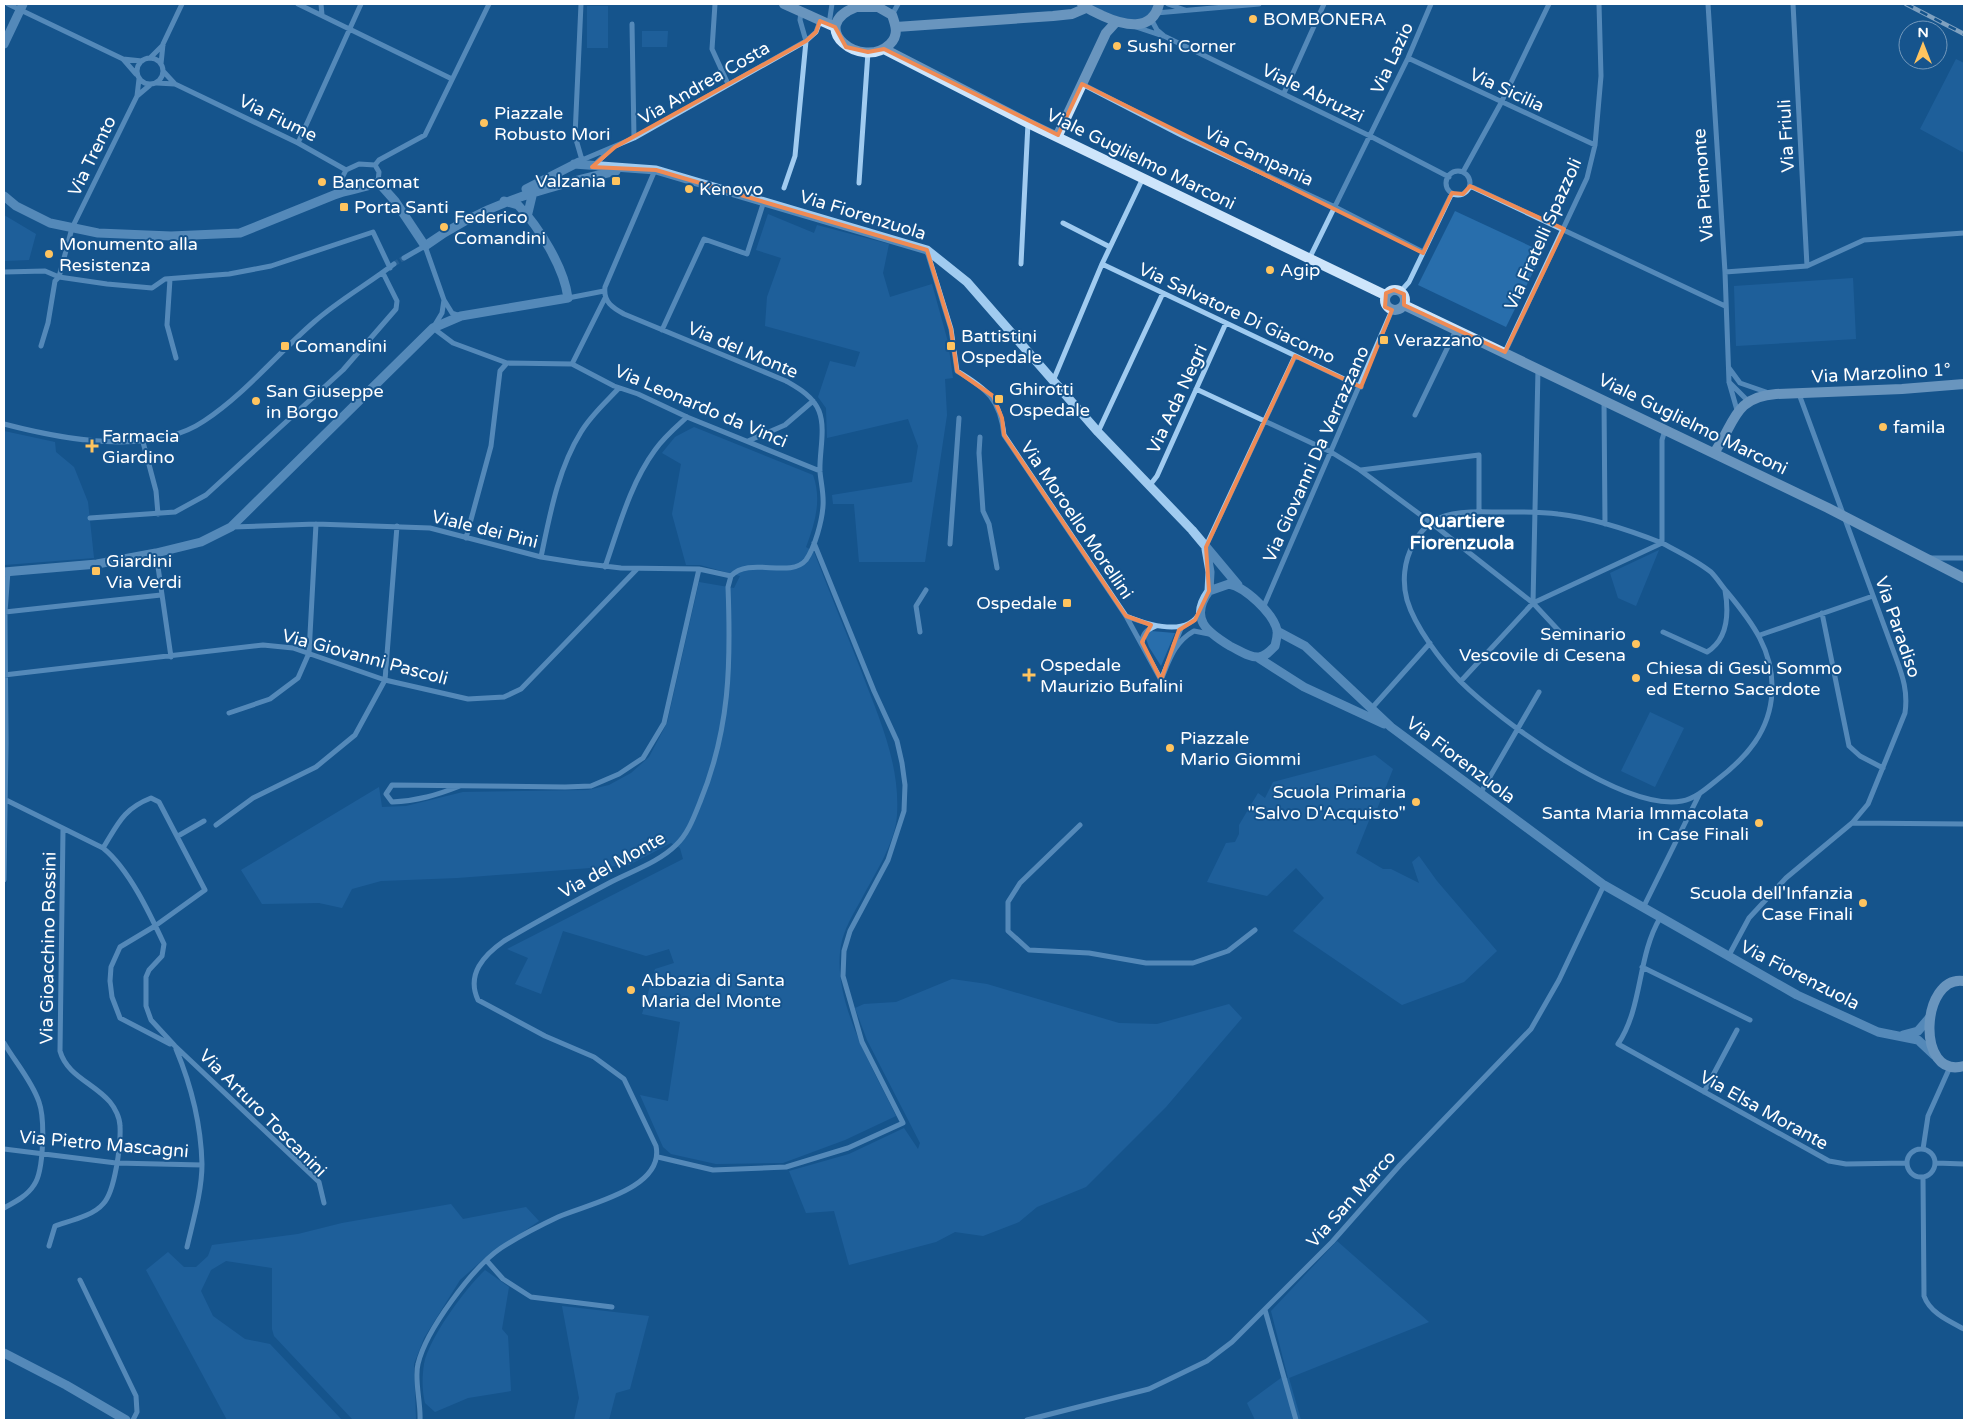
<svg xmlns="http://www.w3.org/2000/svg" width="1968" height="1424" viewBox="0 0 1968 1424" font-family="'Varela Round',sans-serif">
  <style>
    .green { fill: #286eac }
    .lines { fill: none; stroke-linecap: round; stroke-linejoin: round }
    .minor-tunnel { stroke: #396e9e; stroke-width: 5; stroke-dasharray: 5 2.5; stroke-linecap: butt }
    .minor { stroke: #a0cbf0; stroke-width: 5 }
    .tertiary { stroke: #a0cbf0; stroke-width: 9 }
    .secondary { stroke: #cee5fb; stroke-width: 10 }
    .rail-casing { stroke: #fff; stroke-width: 4.5 }
    .rail { stroke: #16548d; stroke-width: 2.5; stroke-dasharray: 8; stroke-linecap: butt }
    .marked { fill: none; stroke: #ef8b55; stroke-width: 4; stroke-linejoin: round }
    .poi-dot { fill: #ffc45f; stroke: #16548d; stroke-width: 2 }
    .labels { text-anchor: middle; stroke-width: 4; stroke-linejoin: round; paint-order: stroke }
    .poi-label { font-size: 18px; fill: #fff; stroke: #16548d; text-anchor: start }
    .street-label { font-size: 18px; fill: #fff; stroke: #16548d }
    .neighbourhood-label { font-size: 19px; font-weight: bold; fill: #fff; stroke: #16548d }
  </style>
  <rect width="100%" height="100%" fill="#16548d"/>
  <path class="green" d="M1089,4H1154C1147,36 1105,11 1089,4Z
    M587,6H608V48H587Z
    M642,31H668L667,47H642Z
    M1956,59L1964,63V153L1920,129Z
    M1455,211L1543,252L1506,327L1418,285Z
    M768,214L814,233L817,225L889,244L883,273L890,297L932,284L948,342L953,378L945,379L947,415L925,562H859L854,504H833L832,495L912,482L918,446L908,419L827,438L826,408L818,397L830,361L855,367L860,352L765,326L767,297L781,258L756,250Z
    M4,215L36,234L29,260L4,261Z
    M1853,278L1856,339L1736,346L1734,286Z
    M694,427L813,475C822,500 815,523 806,547L814,552C829,591 845,630 860,668C878,716 900,762 897,814C896,842 874,875 861,900C853,914 844,929 841,945C831,1000 873,1068 896,1116L845,1140L783,1163L716,1164L671,1154L663,1147L640,1095L668,1101L680,1022L642,1014L655,969L674,963L669,949L646,956L563,931L541,994L515,984L528,958L507,949L683,859L680,848L671,843L629,865L457,878L381,881L352,889L342,908L319,903L262,904L241,870L379,787L382,807L406,806L463,792L588,790L609,785L631,773L649,757L667,723L699,582L734,588L740,576L700,565H686L672,514L681,464L662,453L675,437Z
    M4,431L55,442L56,452L74,467L88,502L94,558L4,565Z
    M1659,550L1636,606L1618,598L1610,573Z
    M1151,631L1175,633L1161,666L1149,647L1145,636Z
    M1650,712L1684,728L1655,787L1621,771Z
    M1375,755L1393,769L1375,814L1370,818L1356,853L1383,869H1391L1419,883L1412,862L1419,856L1437,881L1497,951L1464,982L1402,1005L1293,931L1324,898L1296,868L1267,896L1207,882L1226,843L1235,842L1239,834V825L1258,793L1265,798L1273,782Z
    M952,979L987,984L1119,1023L1157,1024L1229,1004L1242,1018L1166,1107L1086,1187L1037,1207L1019,1222L983,1236L955,1232L936,1242L849,1265L834,1211L806,1213L789,1171L849,1154L904,1128L918,1149L920,1143L867,1040L855,1008L864,1004L896,1002Z
    M451,1204L463,1219L526,1207L539,1221L485,1258L460,1280L424,1338L414,1364L416,1420H353L274,1336L272,1329V1268L226,1261L211,1270L201,1291L213,1316L245,1339L270,1344L342,1420H227L146,1270L168,1252L184,1267H196L208,1256L212,1245L298,1234L342,1223Z
    M1337,1241L1429,1322L1289,1378L1301,1420H1255L1247,1403L1281,1378H1288L1271,1311Z
    M485,1270L509,1287L502,1329L508,1336L511,1391L468,1398L435,1412L425,1403C422,1390 422,1378 424,1364C429,1338 465,1289 485,1270Z
    M562,1306L649,1316L630,1389L616,1393L609,1420H574L579,1398Z"/>
  <g class="lines">
    <path class="minor-tunnel" d="M394,264L404,258"/>
    <path class="minor" d="M8,4L123,59L136,74
      M298,4L452,79
      M321,4L322,15
      M581,4L575,136L582,160L634,138L806,41L816,32L820,21
      M715,4L712,49L728,84
      M1168,4L1185,10
      M1708,4L1725,272L1729,382L1737,410
      M1793,4L1807,266
      M1156,13L1259,4
      M892,15L898,4
      M1151,19L1157,30L1164,36L1370,136L1449,177
      M632,24L634,138
      M829,24L832,4
      M1133,26L1163,36
      M137 71a13 13 0 1 1 26 0a13 13 0 1 1-26 0Z
      M150,58L163,45
      M1408,58L1595,145
      M123,59L142,61
      M161,64L163,44L182,4
      M163,71L175,84
      M157,83L175,84L298,143L346,170
      M1082,84L1183,136L1335,207L1423,252
      M1284,93L1324,4
      M137,96L150,85
      M298,143L361,4
      M375,165L379,160L425,135L489,4
      M375,165L379,172L378,182
      M593,166L608,152
      M346,170L359,164L375,165
      M346,170L341,180L347,190
      M1446 183a12 12 0 1 1 24 0a12 12 0 1 1-24 0Z
      M1463,172L1501,103L1549,4
      M859,183L868,52
      M1470,186L1725,306
      M784,188L795,156L806,41L800,20L801,12
      M1063,223L1110,247
      M927,251L951,329L957,371C987,389 1000,399 1004,435L1126,616L1161,680
      M1310,257L1408,58L1431,4
      M404,258L425,246L444,300L442,313L433,328L453,343L507,363
      M1021,264L1028,123
      M1102,264L1361,387
      M4,272L45,271L59,277L107,284L152,288L165,279L229,274L271,266L373,232L390,268
      M1725,272L1807,266L1864,240L1964,233
      M170,279L167,325L176,358
      M1401,291L1409,282L1452,193
      M568,298L604,291
      M444,300L452,313L461,316
      M662,330L704,239L747,254L764,201
      M41,346L48,323L55,281L59,277L72,228L137,96L139,79
      M1505,352L1587,178L1595,145L1601,76L1599,4
      M572,364L605,298
      M1729,368L1740,383L1766,392
      M1053,381L1102,264L1143,178
      M1729,382L1748,401
      M1196,389L1331,452L1360,470L1430,522L1533,603L1560,632
      M1604,400L1605,524
      M1415,415L1456,330
      M4,424C61,439 151,457 204,421C245,394 277,354 314,322C339,300 368,284 394,264
      M1098,432L1163,293
      M980,437L979,453L983,511L989,524L997,568
      M748,441L785,425L813,401
      M143,442L156,491L158,514
      M1361,470L1479,455V511
      M1150,485L1157,476L1226,323
      M90,518L175,512L206,495L343,370L396,309L397,301L383,273
      M232,527L316,524L430,528L541,557L579,563L621,568L699,569L731,576
      M466,538L491,446L500,371L507,363L572,364L614,386L638,394L687,417L820,471
      M950,544L959,418
      M1206,546L1295,356
      M156,553L171,657
      M541,557C550,514 558,469 581,432C591,415 606,402 619,388
      M1930,558H1964
      M605,567C619,527 630,484 655,450C664,437 676,427 687,417
      M1533,603L1538,369
      M1263,608L1392,310
      M5,612L161,595
      M1822,613L1849,746L1860,756L1883,768
      M1126,616C1146,624 1187,638 1200,612
      M920,632L916,606L926,590
      M1663,632L1707,652C1728,639 1729,613 1725,590
      M1760,635L1873,596
      M1142,642C1143,632 1147,630 1156,626
      M1174,646L1182,626
      M4,675L263,645L293,648L385,680L468,699L504,697L521,689L637,569
      M1161,680C1169,661 1174,642 1194,631L1209,634
      M1461,681L1533,603L1662,543C1679,552 1696,560 1711,572C1717,578 1721,585 1727,592C1752,622 1774,651 1772,692C1770,731 1747,757 1717,780C1707,788 1695,799 1682,801C1624,812 1500,721 1460,681C1441,661 1415,627 1407,600C1402,582 1404,561 1413,545C1429,512 1458,511 1492,512C1514,512 1537,511 1558,514C1594,518 1629,530 1662,543V440L1665,430
      M1371,709L1430,643
      M229,713L270,699L298,678L309,653L316,524
      M460,786C437,795 417,801 392,802L386,794L392,785L565,787L591,786L619,774L643,758L664,723L699,569
      M1480,794L1539,692
      M4,799L103,848C129,869 150,914 164,944L162,956L149,970L146,977V1006L151,1020L175,1046L319,1182L324,1203
      M1852,823L1964,824
      M216,825L253,798L316,767L355,735L385,680L397,526
      M1080,825L1020,883L1008,902V931L1029,950L1089,953L1146,963H1193L1228,951L1255,930
      M178,836L204,821
      M103,848C118,824 123,809 151,798L159,802L205,890L155,926L120,947L111,967L110,981L112,997L120,1018L170,1044
      M4,880L6,743L5,612L8,571
      M1643,908L1700,793
      M1660,918C1637,957 1643,1007 1618,1044L1829,1161L1846,1164L1907,1163
      M1728,957L1749,918L1786,878L1852,823L1868,804L1905,713C1908,692 1903,677 1896,658L1799,394
      M1642,967L1750,1020
      M4,1043C15,1062 32,1081 39,1102C45,1119 44,1171 34,1185C27,1196 15,1202 4,1208
      M176,1049C191,1085 201,1125 202,1164C202,1191 193,1221 187,1247
      M1704,1092L1737,1030
      M1907 1163a14 14 0 1 1 28 0a14 14 0 1 1-28 0Z
      M4,1149L116,1163L202,1165
      M1923,1149L1928,1116L1950,1067
      M658,1157L713,1170L786,1167L848,1148L903,1123L862,1042L843,976L844,951L850,931L888,860L904,811L905,785L902,763L897,741L874,691L814,543
      M1936,1163L1964,1164
      M1923,1177L1924,1296C1930,1313 1949,1321 1964,1329
      M49,1246L55,1226C69,1221 93,1216 103,1204C115,1192 121,1144 120,1126C120,1118 115,1108 110,1102C94,1083 67,1076 60,1051L63,830
      M487,1261L503,1279L531,1297L612,1307
      M80,1280L136,1396L137,1412L133,1420
      M1265,1310L1296,1420
      M420,1420C421,1403 414,1379 418,1364C426,1330 473,1267 501,1248C518,1237 539,1226 558,1217C587,1204 665,1189 656,1146L624,1079L594,1057L545,1036L478,1000C466,974 484,955 504,941C539,920 575,901 611,882C632,871 659,862 676,845C688,834 694,817 700,802C730,729 731,664 728,587L731,576C749,556 790,579 806,560C815,547 822,521 823,506C824,494 821,483 820,472C819,453 826,429 819,411C813,396 798,388 786,381L624,314C613,308 603,302 605,287L655,170
      M1027,1420L1149,1389L1207,1361L1232,1342L1332,1242L1400,1165L1531,1029L1559,980L1604,885"/>
    <path class="tertiary" d="M4,44L23,4
      M574,164L656,170L927,250L967,282L1098,432L1192,530L1238,585
      M526,189L579,162
      M4,196L16,206L50,223L98,233L171,236L240,233L334,195C349,189 363,189 378,182L395,201L425,246C484,203 546,187 616,171
      M527,217L533,192
      M1206,549L1210,572L1209,591
      M4,572L97,564L156,553L201,542L231,527L433,328L461,316L568,298C564,267 539,227 518,205L504,201
      M1229,584C1245,587 1273,613 1277,630C1278,635 1276,641 1275,646C1270,651 1266,656 1259,657C1249,658 1239,650 1230,646C1207,632 1189,619 1209,591Z
      M1277,631L1305,646L1391,727L1604,885L1797,995L1878,1032L1918,1040L1934,1055
      M1257,657L1304,687L1384,724
      M1903,1035L1918,1031L1930,1017
      M4,1353L66,1385L126,1420"/>
    <path class="secondary" d="M784,4L835,27
      M1082,4C1088,10 1096,12 1103,16C1123,25 1152,33 1159,4
      M856,7H878L892,15C896,26 899,35 890,44C862,71 805,27 856,7Z
      M896,27L1053,16L1072,14L1086,8
      M884,49L1028,123L1385,295
      M1058,135L1106,33L1116,22
      M1385 300a10 10 0 1 1 20 0a10 10 0 1 1-20 0Z
      M1404,305L1828,508L1964,578
      M1714,453C1735,424 1733,397 1776,394L1902,389L1964,384
      M1964,981C1921,974 1915,1080 1964,1066"/>
    <defs>
      <path id="rail" d="M1906,4L1964,34"/>
    </defs>
    <use href="#rail" class="rail-casing"/>
    <use href="#rail" class="rail"/>
  </g>
  <path d="M0 0H1968V1424H0ZM820,21L835,27L846,47L868,52L884,49L1058,135L1082,84L1423,253L1452,193L1463,194L1470,186L1564,229L1505,352L1404,305V294L1394,290L1386,293L1385,307L1392,310L1361,387L1295,356L1206,547L1209,591L1195,620L1179,630L1161,680L1142,642L1151,625L1126,616L1004,435L1002,418L993,396L957,371L951,329L927,250L656,170L592,167L615,147L806,41L816,32Z" fill="#16548d" fill-opacity=".55" fill-rule="evenodd"/>
  <path class="marked" d="M820,21L835,27L846,47L868,52L884,49L1058,135L1082,84L1423,253L1452,193L1463,194L1470,186L1564,229L1505,352L1404,305V294L1394,290L1386,293L1385,307L1392,310L1361,387L1295,356L1206,547L1209,591L1195,620L1179,630L1161,680L1142,642L1151,625L1126,616L1004,435L1002,418L993,396L957,371L951,329L927,250L656,170L592,167L615,147L806,41L816,32Z"/>
  <g class="poi-dot">
    <circle cx="1253" cy="19" r="5"/>
    <circle cx="1117" cy="46" r="5"/>
    <circle cx="484" cy="123" r="5"/>
    <rect x="611" y="176" width="10" height="10" rx="2.5"/>
    <circle cx="322" cy="182" r="5"/>
    <circle cx="689" cy="189" r="5"/>
    <rect x="339" y="202" width="10" height="10" rx="2.5"/>
    <circle cx="444" cy="227" r="5"/>
    <circle cx="49" cy="254" r="5"/>
    <circle cx="1270" cy="270" r="5"/>
    <rect x="1379" y="335" width="10" height="10" rx="2.5"/>
    <rect x="280" y="341" width="10" height="10" rx="2.5"/>
    <rect x="946" y="341" width="10" height="10" rx="2.5"/>
    <rect x="994" y="394" width="10" height="10" rx="2.5"/>
    <circle cx="256" cy="401" r="5"/>
    <circle cx="1883" cy="427" r="5"/>
    <path d="M89.5 438.5h5v5h5v5h-5v5h-5v-5h-5v-5h5z"/>
    <rect x="91" y="566" width="10" height="10" rx="2.5"/>
    <rect x="1062" y="598" width="10" height="10" rx="2.5"/>
    <circle cx="1636" cy="644" r="5"/>
    <path d="M1026.5 667.5h5v5h5v5h-5v5h-5v-5h-5v-5h5z"/>
    <circle cx="1636" cy="678" r="5"/>
    <circle cx="1170" cy="748" r="5"/>
    <circle cx="1416" cy="802" r="5"/>
    <circle cx="1759" cy="823" r="5"/>
    <circle cx="1863" cy="903" r="5"/>
    <circle cx="631" cy="990" r="5"/>
  </g>
  <g class="labels">
    <g class="poi-label">
      <text x="1263" y="25">BOMBONERA</text>
      <text x="1127" y="52">Sushi Corner</text>
      <text x="494" y="119">Piazzale<tspan x="494" dy="21">Robusto Mori</tspan></text>
      <text x="606" y="187" text-anchor="end">Valzania</text>
      <text x="332" y="188">Bancomat</text>
      <text x="699" y="195">Kenovo</text>
      <text x="354" y="213">Porta Santi</text>
      <text x="454" y="223">Federico<tspan x="454" dy="21">Comandini</tspan></text>
      <text x="59" y="250">Monumento alla<tspan x="59" dy="21">Resistenza</tspan></text>
      <text x="1280" y="276">Agip</text>
      <text x="961" y="342">Battistini<tspan x="961" dy="21">Ospedale</tspan></text>
      <text x="1394" y="346">Verazzano</text>
      <text x="295" y="352">Comandini</text>
      <text x="1009" y="395">Ghirotti<tspan x="1009" dy="21">Ospedale</tspan></text>
      <text x="266" y="397">San Giuseppe<tspan x="266" dy="21">in Borgo</tspan></text>
      <text x="1893" y="433">famila</text>
      <text x="102" y="442">Farmacia<tspan x="102" dy="21">Giardino</tspan></text>
      <text x="106" y="567">Giardini<tspan x="106" dy="21">Via Verdi</tspan></text>
      <text x="1057" y="609" text-anchor="end">Ospedale</text>
      <text x="1626" y="640" text-anchor="end">Seminario<tspan x="1626" dy="21">Vescovile di Cesena</tspan></text>
      <text x="1040" y="671">Ospedale<tspan x="1040" dy="21">Maurizio Bufalini</tspan></text>
      <text x="1646" y="674">Chiesa di Gesù Sommo<tspan x="1646" dy="21">ed Eterno Sacerdote</tspan></text>
      <text x="1180" y="744">Piazzale<tspan x="1180" dy="21">Mario Giommi</tspan></text>
      <text x="1406" y="798" text-anchor="end">Scuola Primaria<tspan x="1406" dy="21">"Salvo D'Acquisto"</tspan></text>
      <text x="1749" y="819" text-anchor="end">Santa Maria Immacolata<tspan x="1749" dy="21">in Case Finali</tspan></text>
      <text x="1853" y="899" text-anchor="end">Scuola dell'Infanzia<tspan x="1853" dy="21">Case Finali</tspan></text>
      <text x="641" y="986">Abbazia di Santa<tspan x="641" dy="21">Maria del Monte</tspan></text>
    </g>
    <g class="street-label">
      <text transform="translate(1392 58) rotate(-65)" y="6">Via Lazio</text>
      <text transform="translate(704 83) rotate(-30)" y="6">Via Andrea Costa</text>
      <text transform="translate(1507 90) rotate(25)" y="6">Via Sicilia</text>
      <text transform="translate(1313 93) rotate(26)" y="6">Viale Abruzzi</text>
      <text transform="translate(278 118) rotate(26)" y="6">Via Fiume</text>
      <text transform="translate(1786 136) rotate(-93)" y="6">Via Friuli</text>
      <text transform="translate(92 156) rotate(-64)" y="6">Via Trento</text>
      <text transform="translate(1259 156) rotate(25)" y="6">Via Campania</text>
      <text transform="translate(1141 159) rotate(26)" y="6">Viale Guglielmo Marconi</text>
      <text transform="translate(1703 185) rotate(-94)" y="6">Via Piemonte</text>
      <text transform="translate(863 215) rotate(17)" y="6">Via Fiorenzuola</text>
      <text transform="translate(1543 234) rotate(-66)" y="6">Via Fratelli Spazzoli</text>
      <text transform="translate(1237 313) rotate(25)" y="6">Via Salvatore Di Giacomo</text>
      <text transform="translate(743 350) rotate(23)" y="6">Via del Monte</text>
      <text transform="translate(1881 373) rotate(-3)" y="6">Via Marzolino 1°</text>
      <text transform="translate(1177 399) rotate(-65)" y="6">Via Ada Negri</text>
      <text transform="translate(701 406) rotate(23)" y="6">Via Leonardo da Vinci</text>
      <text transform="translate(1693 424) rotate(26)" y="6">Viale Guglielmo Marconi</text>
      <text transform="translate(1316 454) rotate(-66)" y="6">Via Giovanni Da Verrazzano</text>
      <text transform="translate(1077 520) rotate(56)" y="6">Via Moroello Morellini</text>
      <text transform="translate(485 529) rotate(14)" y="6">Viale dei Pini</text>
      <text transform="translate(1898 627) rotate(71)" y="6">Via Paradiso</text>
      <text transform="translate(365 657) rotate(15)" y="6">Via Giovanni Pascoli</text>
      <text transform="translate(1461 760) rotate(37)" y="6">Via Fiorenzuola</text>
      <text transform="translate(612 865) rotate(-29)" y="6">Via del Monte</text>
      <text transform="translate(48 948) rotate(-89)" y="6">Via Gioacchino Rossini</text>
      <text transform="translate(1800 975) rotate(27)" y="6">Via Fiorenzuola</text>
      <text transform="translate(1764 1110) rotate(29)" y="6">Via Elsa Morante</text>
      <text transform="translate(263 1113) rotate(45)" y="6">Via Arturo Toscanini</text>
      <text transform="translate(104 1144) rotate(5)" y="6">Via Pietro Mascagni</text>
      <text transform="translate(1351 1199) rotate(-48)" y="6">Via San Marco</text>
    </g>
    <g class="neighbourhood-label">
      <text x="1462" y="527">Quartiere<tspan x="1462" dy="22">Fiorenzuola</tspan></text>
    </g>
  </g>
  <rect width="1968" height="1424" fill="none" stroke="#ffffff" stroke-width="10"/>
  <g transform="translate(1923 45)"><circle r="24" fill="#16548d" stroke="#7398bb"/>
  <path d="M0-4L9 19L0 12L-9 19Z" fill="#ffc45f"/>
  <text y="-8" font-size="14" font-weight="bold" text-anchor="middle" fill="#ffffff">N</text>
  </g>
</svg>
